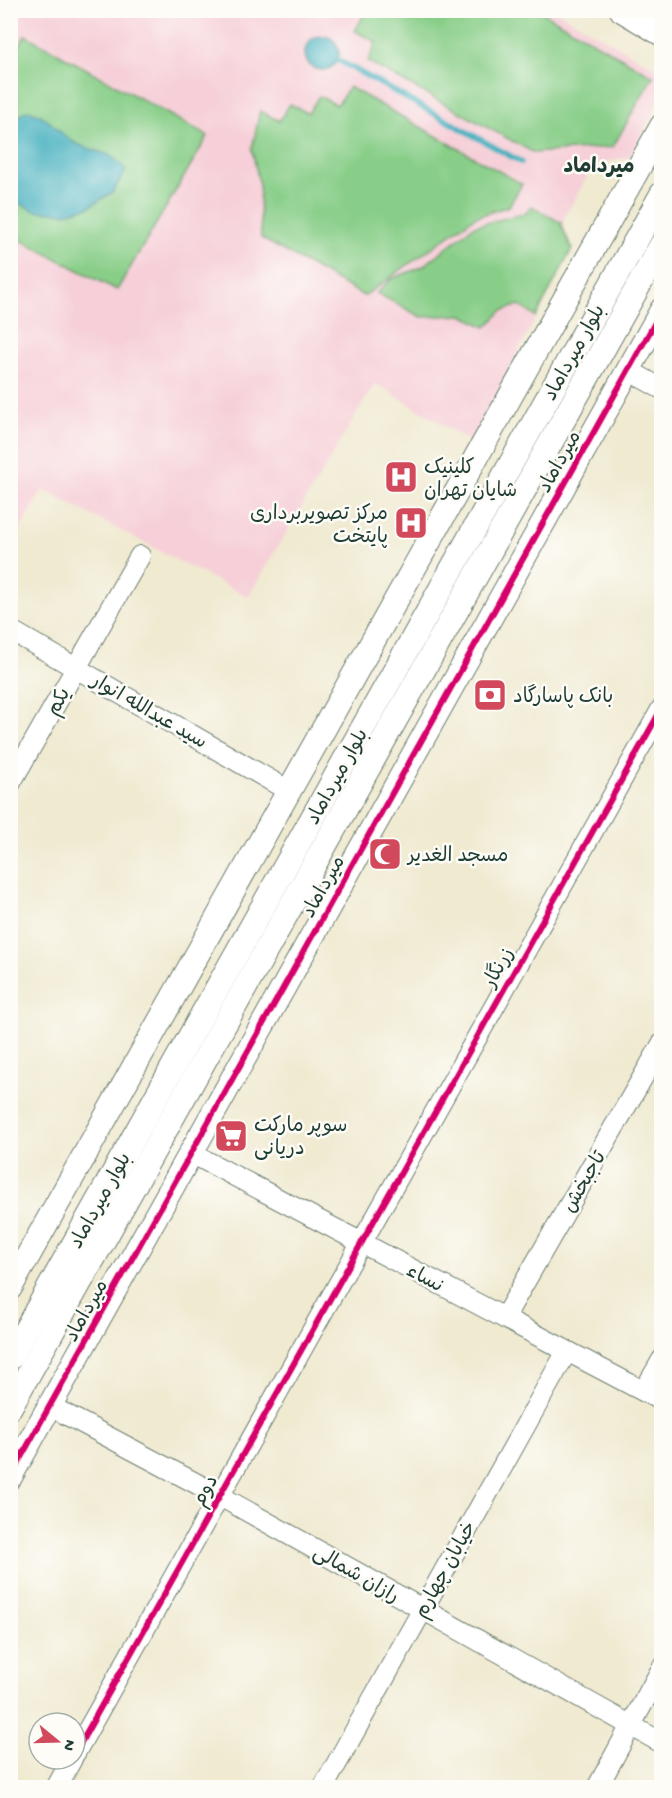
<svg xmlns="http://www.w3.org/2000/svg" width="672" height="1798" viewBox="0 0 672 1798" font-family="'Gochi Hand','Playpen Sans Arabic',sans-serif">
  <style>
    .built { fill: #f6cfd8 }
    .green { fill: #88ce88; stroke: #54865e; stroke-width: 1.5 }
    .water { fill: #40aebe; stroke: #307679; stroke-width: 1.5 }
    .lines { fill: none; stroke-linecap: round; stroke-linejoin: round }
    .stream { stroke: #40aebe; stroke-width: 6 }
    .minor-casing { stroke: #687a6b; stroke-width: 22 }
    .major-casing { stroke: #687a6b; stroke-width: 26 }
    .minor { stroke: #fff; stroke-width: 20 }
    .major { stroke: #fff; stroke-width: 24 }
    .cycleway-casing { stroke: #fdfcf7; stroke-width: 10 }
    .cycleway { stroke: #d6006c; stroke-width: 6 }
    .labels { text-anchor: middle; stroke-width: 5; stroke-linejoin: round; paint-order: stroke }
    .street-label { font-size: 20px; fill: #1f3d34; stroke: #fdfcf7 }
    .poi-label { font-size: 20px; fill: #1f3d34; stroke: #fdfcf7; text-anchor: start }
    .neighbourhood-label { font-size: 21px; font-weight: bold; fill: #1f3d34; stroke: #fdfcf7 }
  </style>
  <rect width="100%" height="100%" fill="#fdfcf7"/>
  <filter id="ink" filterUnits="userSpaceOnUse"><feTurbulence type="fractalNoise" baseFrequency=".0167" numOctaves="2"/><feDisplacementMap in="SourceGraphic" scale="12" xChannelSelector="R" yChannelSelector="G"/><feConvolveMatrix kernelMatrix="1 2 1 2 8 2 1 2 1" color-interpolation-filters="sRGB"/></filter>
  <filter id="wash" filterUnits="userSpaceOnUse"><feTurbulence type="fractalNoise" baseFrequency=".008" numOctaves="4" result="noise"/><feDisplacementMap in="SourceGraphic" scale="24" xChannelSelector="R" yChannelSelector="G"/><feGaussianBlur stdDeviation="1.35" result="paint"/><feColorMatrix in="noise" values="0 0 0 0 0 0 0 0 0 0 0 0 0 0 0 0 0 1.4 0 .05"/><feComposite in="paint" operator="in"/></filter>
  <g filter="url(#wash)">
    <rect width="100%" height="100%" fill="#f0ead1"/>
    <path class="built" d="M11,11H556L661,71V97L630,157L594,164L562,222L572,249L471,442L375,383L248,597L43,490L11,544Z"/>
    <path class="green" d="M366,11H540L653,76L613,147L534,153L368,62L376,42L355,31Z
      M25,35L208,136L117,290L11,235L10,63Z
      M349,87L522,184L509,206L475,217L364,296L261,238L259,183L252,149L260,111L279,121L290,104L308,113L319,96L337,105Z
      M531,206L562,223L561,225L572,249L536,317L519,305L502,311L486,327L462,315L421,317L377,293L391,279L422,267L474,226L526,213Z"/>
    <path class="water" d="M305 53a17 17 0 1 1 34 0a17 17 0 1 1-34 0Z
      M27,110C52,116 57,134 77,144C99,154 109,149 126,170L113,192L89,207L65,213L35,211L11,199V121Z"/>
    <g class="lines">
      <path class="stream" d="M338,60L521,162"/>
    </g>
  </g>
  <g filter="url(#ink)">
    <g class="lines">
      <defs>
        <path id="minor" d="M628,370L662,389
          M10,630L289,791
          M10,784L140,556
          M191,1153L662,1401
          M504,1318L662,1044
          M644,1391L662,1360
          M50,1406L220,1496L662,1743
          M75,1753L662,708
          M56,1788L72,1759
          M323,1788L567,1351
          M597,1788L662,1668"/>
        <path id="major" d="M622,10L662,34
          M10,1288L662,126
          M10,1358L662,194
          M10,1407L662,244
          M10,1477L662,310"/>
      </defs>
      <use href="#minor" class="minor-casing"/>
      <use href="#major" class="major-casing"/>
      <use href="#minor" class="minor"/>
      <use href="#major" class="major"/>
      <defs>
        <path id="cycleway" d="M10,1477L662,310
          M75,1753L662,708"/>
      </defs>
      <use href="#cycleway" class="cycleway-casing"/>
      <use href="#cycleway" class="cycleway"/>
    </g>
  </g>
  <defs>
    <symbol id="hospital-square" viewBox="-11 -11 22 22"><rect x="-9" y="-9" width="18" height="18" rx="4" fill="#d1495b" stroke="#fdfcf7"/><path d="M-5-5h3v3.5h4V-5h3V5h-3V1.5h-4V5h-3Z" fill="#fff"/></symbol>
    <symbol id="bank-square" viewBox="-11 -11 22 22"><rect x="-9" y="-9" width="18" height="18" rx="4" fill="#d1495b" stroke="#fdfcf7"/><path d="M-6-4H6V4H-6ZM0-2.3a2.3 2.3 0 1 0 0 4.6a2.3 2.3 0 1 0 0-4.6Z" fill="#fff"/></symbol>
    <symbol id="mosque-square" viewBox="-11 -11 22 22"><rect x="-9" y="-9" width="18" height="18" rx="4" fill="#d1495b" stroke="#fdfcf7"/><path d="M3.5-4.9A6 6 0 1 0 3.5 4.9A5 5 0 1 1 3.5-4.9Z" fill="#fff"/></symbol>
    <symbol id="supermarket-square" viewBox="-11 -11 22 22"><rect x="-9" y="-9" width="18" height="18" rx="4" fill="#d1495b" stroke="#fdfcf7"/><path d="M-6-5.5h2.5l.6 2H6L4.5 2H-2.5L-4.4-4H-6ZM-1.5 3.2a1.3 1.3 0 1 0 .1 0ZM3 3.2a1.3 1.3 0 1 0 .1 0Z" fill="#fff"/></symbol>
  </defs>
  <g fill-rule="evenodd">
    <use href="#hospital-square" x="382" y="458" width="38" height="38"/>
    <use href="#hospital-square" x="392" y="504" width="38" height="38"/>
    <use href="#bank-square" x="471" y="676" width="38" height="38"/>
    <use href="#mosque-square" x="366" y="835" width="38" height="38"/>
    <use href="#supermarket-square" x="212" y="1117" width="38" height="38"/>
  </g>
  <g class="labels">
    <g class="street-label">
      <text transform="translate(573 352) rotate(-61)" y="7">بلوار میرداماد</text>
      <text transform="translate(558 461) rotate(-61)" y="7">میرداماد</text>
      <text transform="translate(57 701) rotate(-61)" y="7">یکم</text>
      <text transform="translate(150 710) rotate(30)" y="7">سید عبدالله انوار</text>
      <text transform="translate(336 776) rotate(-61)" y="7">بلوار میرداماد</text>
      <text transform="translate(322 886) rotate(-61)" y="7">میرداماد</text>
      <text transform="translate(497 967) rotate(-61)" y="7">زرنگار</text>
      <text transform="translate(583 1181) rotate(-60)" y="7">تاجبخش</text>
      <text transform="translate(99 1200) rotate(-61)" y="7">بلوار میرداماد</text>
      <text transform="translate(426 1277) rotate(28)" y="7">نساء</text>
      <text transform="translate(85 1310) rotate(-61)" y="7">میرداماد</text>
      <text transform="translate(204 1490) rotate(-61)" y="7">دوم</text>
      <text transform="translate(444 1569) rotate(-61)" y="7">خیابان چهارم</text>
      <text transform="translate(357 1573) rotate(30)" y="7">رازان شمالی</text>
    </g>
    <g class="poi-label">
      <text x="424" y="473">کلینیک<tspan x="424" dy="23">شایان تهران</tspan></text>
      <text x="388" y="519" text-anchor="end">مرکز تصویربرداری<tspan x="388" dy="23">پایتخت</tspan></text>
      <text x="513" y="702">بانک پاسارگاد</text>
      <text x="408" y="861">مسجد الغدیر</text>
      <text x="254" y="1131">سوپر مارکت<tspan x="254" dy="23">دریانی</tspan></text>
    </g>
    <g class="neighbourhood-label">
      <text x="599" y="172">میرداماد</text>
    </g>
  </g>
  <rect width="672" height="1798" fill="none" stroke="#fdfcf7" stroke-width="36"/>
  <g transform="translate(57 1741) rotate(109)"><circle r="28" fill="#fdfcf7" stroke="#a4b0a9" stroke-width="1.5"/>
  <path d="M0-4.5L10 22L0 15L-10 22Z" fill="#d1495b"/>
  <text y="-9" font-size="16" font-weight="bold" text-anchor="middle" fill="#1f3d34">N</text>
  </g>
</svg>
